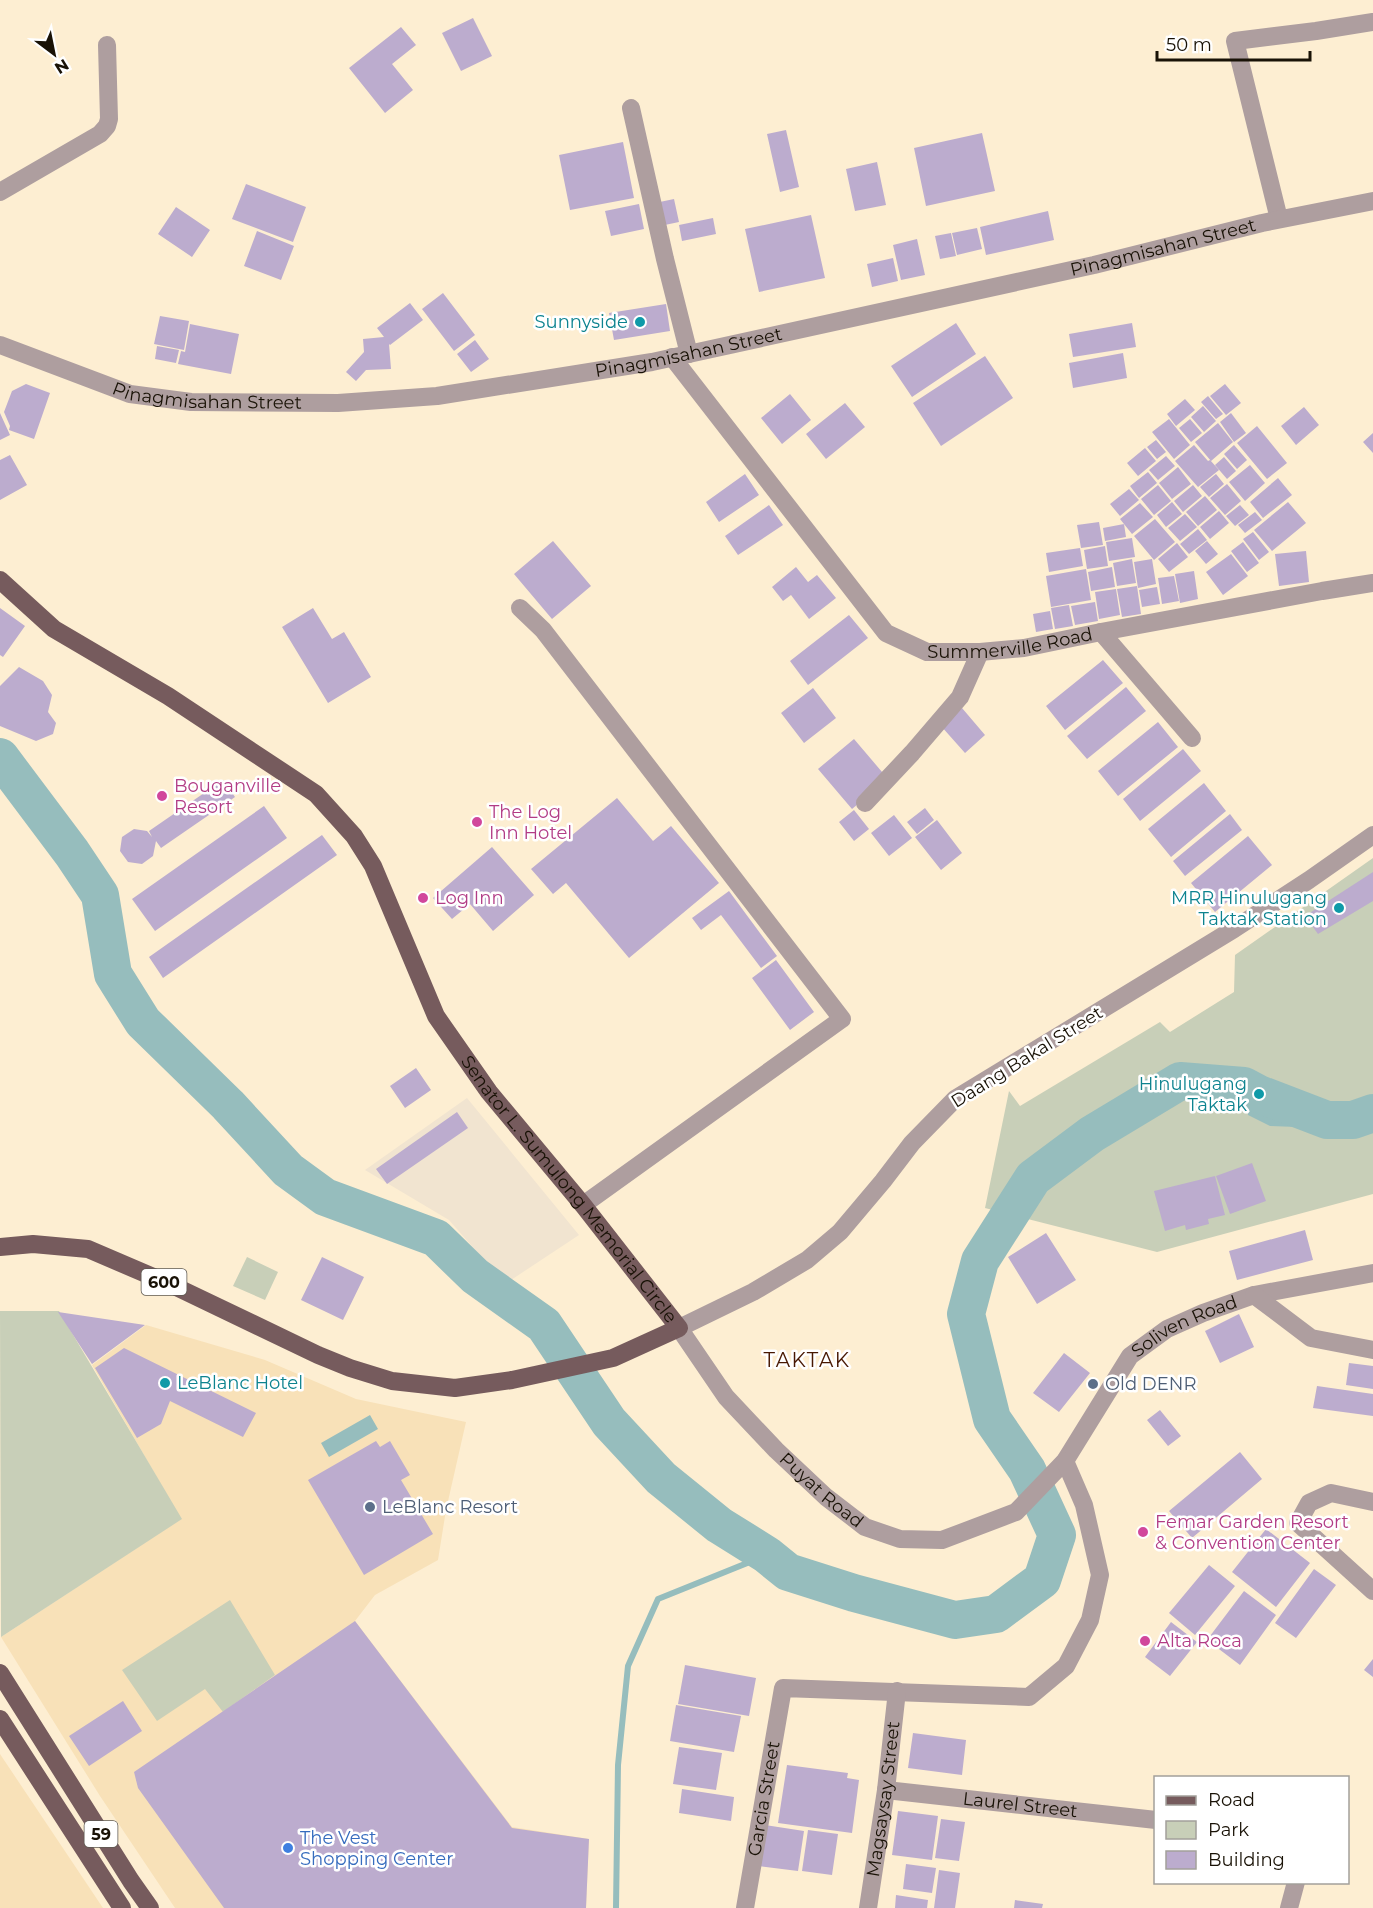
<svg xmlns="http://www.w3.org/2000/svg" width="1373" height="1908" viewBox="0 0 1373 1908" font-family="Montserrat,sans-serif">
  <style>
    .built { fill: #f8e1b8; fill-rule: evenodd }
    .industrial { fill: #f1e4d0 }
    .green { fill: #c8cfb8 }
    .water { fill: #96bdbd }
    .lines { fill: none; stroke-linecap: round; stroke-linejoin: round }
    .stream { stroke: #96bdbd; stroke-width: 6 }
    .river { stroke: #96bdbd; stroke-width: 38 }
    .building { fill: #bcacce }
    .minor { stroke: #ae9e9f; stroke-width: 18 }
    .major { stroke: #765b5d; stroke-width: 18 }
    .culture-dot { fill: #0f9aa8; stroke: #fff; stroke-width: 2 }
    .hotel-dot { fill: #d1479c; stroke: #fff; stroke-width: 2 }
    .service-dot { fill: #5c6f8a; stroke: #fff; stroke-width: 2 }
    .shop-dot { fill: #3f7fe0; stroke: #fff; stroke-width: 2 }
    .labels { text-anchor: middle; stroke-width: 5; stroke-linejoin: round; paint-order: stroke }
    .shield { fill: #fff; stroke: #5e5951; stroke-width: 1.5 }
    .shield-label { font-size: 16px; font-weight: bold; fill: #191206 }
    .street-label { font-size: 18px; fill: #191206; stroke: #fff }
    .culture-label { font-size: 18px; fill: #0d838f; stroke: #fff; text-anchor: end }
    .hotel-label { font-size: 18px; fill: #b23c85; stroke: #fff; text-anchor: start }
    .service-label { font-size: 18px; fill: #4e5e75; stroke: #fff; text-anchor: start }
    .shop-label { font-size: 18px; fill: #366cbe; stroke: #fff; text-anchor: start }
    .neighbourhood-label { font-size: 20px; letter-spacing: 1.5px; fill: #481802; stroke: #fff }
  </style>
  <rect width="100%" height="100%" fill="#fdeed2"/>
  <path class="built" d="M146,1325L265,1360L356,1399L466,1422L446,1510L438,1560L375,1595L355,1621L512,1827L589,1839L586,1908H175L100,1796L1,1637L181,1519L92,1365ZM275,1675L223,1711L206,1688Z
    M0,1754L103,1908H0Z"/>
  <path class="industrial" d="M467,1098L579,1235L505,1284L449,1220L365,1170Z"/>
  <path class="green" d="M1373,858V1194L1157,1252L985,1208L1009,1091L1020,1106L1160,1022L1170,1032L1234,992L1235,955Z
    M247,1257L278,1272L265,1300L233,1286Z
    M0,1311H59L182,1519L1,1637Z
    M230,1600L275,1675L223,1712L205,1689L157,1721L122,1670Z"/>
  <path class="water" d="M1252,1071L1274,1086L1290,1089L1309,1104L1325,1110L1353,1113L1373,1111V1117L1352,1129L1270,1126L1248,1115L1244,1086Z
    M370,1415L378,1429L329,1457L321,1443Z"/>
  <g class="lines">
    <path class="stream" d="M616,1908L618,1765L628,1666L658,1599L767,1555"/>
    <path class="river" d="M0,757L72,853L100,895L113,974L143,1022L228,1105L288,1170L325,1197L436,1238L475,1276L544,1325L609,1422L661,1478L719,1525L767,1555L788,1572L854,1593L955,1620L996,1614L1042,1580L1057,1535L1027,1470L992,1419L966,1314L980,1261L1033,1178L1092,1134L1180,1081L1244,1086L1259,1094L1327,1120H1353L1373,1113"/>
  </g>
  <path class="building" d="M473,18L492,56L461,71L442,33Z
    M401,27L416,45L392,64L413,90L385,113L349,68Z
    M786,130L799,187L780,192L767,134Z
    M982,133L995,191L926,206L914,148Z
    M623,142L634,198L570,210L559,155Z
    M877,162L886,205L855,211L846,169Z
    M246,184L306,207L293,242L232,219Z
    M674,199L679,222L660,226L655,203Z
    M639,204L644,229L611,236L605,211Z
    M176,207L210,230L192,257L158,234Z
    M1048,211L1054,240L986,255L980,227Z
    M811,215L825,278L759,292L745,229Z
    M713,218L716,234L682,241L679,225Z
    M977,228L982,249L957,255L952,233Z
    M257,231L294,246L281,280L244,266Z
    M951,233L956,256L940,259L935,236Z
    M917,239L925,275L901,280L893,245Z
    M893,258L898,281L872,287L867,264Z
    M443,293L475,335L454,351L422,309Z
    M410,303L423,320L390,345L389,344L391,369L366,370L356,381L346,372L364,352L363,339L384,337L377,328Z
    M666,304L670,331L614,340L609,313Z
    M160,316L189,321L184,350L154,344Z
    M956,323L976,354L912,397L891,366Z
    M1132,323L1136,347L1073,357L1069,334Z
    M190,324L239,334L231,374L178,364L181,351L185,352Z
    M475,340L489,359L471,372L457,354Z
    M157,346L179,350L176,363L155,359Z
    M1123,353L1127,378L1073,388L1069,363Z
    M985,356L1013,398L941,446L913,403Z
    M26,384L50,393L34,439L9,430L10,426L4,412L12,391Z
    M1225,384L1241,403L1226,415L1210,396Z
    M790,394L811,420L782,444L761,418Z
    M1208,396L1223,414L1216,419L1201,402Z
    M1185,399L1195,410L1176,426L1167,414Z
    M845,403L865,427L826,459L806,434Z
    M1203,406L1216,421L1204,432L1191,417Z
    M1304,407L1319,425L1296,445L1281,426Z
    M0,413L10,435L0,440Z
    M1231,413L1246,433L1234,442L1220,422Z
    M1169,419L1190,445L1174,459L1152,432Z
    M1190,419L1202,433L1191,442L1179,428Z
    M1218,423L1233,442L1211,461L1195,442Z
    M1257,426L1287,463L1267,479L1237,443Z
    M1373,433V453L1363,442Z
    M1156,440L1166,452L1157,459L1147,447Z
    M1194,445L1208,461L1210,460L1219,470L1198,487L1175,461Z
    M1234,445L1247,460L1237,469L1224,454Z
    M1145,448L1156,461L1138,476L1127,463Z
    M10,455L27,485L0,500V460Z
    M1166,456L1175,466L1158,480L1149,470Z
    M1224,457L1236,471L1227,479L1215,465Z
    M1250,465L1265,483L1245,501L1229,482Z
    M1178,467L1191,484L1172,499L1159,483Z
    M1148,472L1157,483L1139,498L1130,486Z
    M745,474L759,495L719,522L706,502Z
    M1216,474L1224,484L1209,497L1200,487Z
    M1278,478L1292,495L1263,518L1250,502Z
    M1227,484L1241,501L1225,515L1210,498Z
    M1158,485L1171,501L1154,515L1141,499Z
    M1193,485L1202,496L1183,512L1174,501Z
    M1129,489L1139,500L1120,516L1110,504Z
    M1205,496L1217,510L1198,526L1186,512Z
    M1172,502L1182,514L1166,527L1157,515Z
    M1288,502L1306,523L1272,551L1254,530Z
    M1140,503L1153,517L1132,534L1120,519Z
    M769,505L783,525L738,555L725,536Z
    M1240,505L1249,515L1235,526L1226,516Z
    M1219,511L1229,523L1210,539L1200,527Z
    M1255,512L1262,520L1245,533L1238,525Z
    M1185,514L1197,527L1180,541L1168,528Z
    M1155,519L1175,542L1154,560L1134,536Z
    M1099,522L1103,545L1081,548L1077,525Z
    M1124,524L1126,537L1105,541L1103,528Z
    M1198,529L1207,540L1189,554L1180,544Z
    M1253,532L1269,552L1259,560L1243,539Z
    M1132,538L1135,557L1109,561L1106,542Z
    M553,541L591,586L552,619L514,574Z
    M1207,541L1218,554L1206,564L1195,551Z
    M1243,542L1259,563L1247,572L1231,551Z
    M1177,543L1188,557L1169,572L1158,559Z
    M1105,546L1108,566L1087,569L1084,550Z
    M1080,548L1083,566L1049,572L1046,553Z
    M1306,551L1309,582L1279,586L1275,554Z
    M1231,554L1248,576L1223,595L1206,572Z
    M1132,559L1136,583L1117,586L1113,563Z
    M1152,559L1156,584L1138,588L1134,562Z
    M796,567L808,582L817,575L836,598L809,619L791,595L783,601L772,587Z
    M1112,567L1115,587L1091,591L1088,572Z
    M1086,569L1091,600L1051,607L1046,576Z
    M1194,571L1198,599L1180,603L1175,574Z
    M1174,576L1179,601L1162,604L1158,578Z
    M1137,586L1141,614L1122,617L1117,589Z
    M1157,587L1160,604L1142,607L1139,590Z
    M1116,589L1120,615L1099,619L1095,592Z
    M1095,602L1098,621L1075,625L1071,606Z
    M1069,605L1073,626L1055,629L1051,608Z
    M0,608L25,626L3,657L0,655Z
    M313,608L332,639L344,632L371,677L328,703L282,627Z
    M1050,611L1053,629L1036,632L1033,614Z
    M849,615L868,638L808,685L790,661Z
    M1103,660L1123,683L1065,730L1046,706Z
    M19,667L43,681L52,695L48,712L56,723L53,734L36,741L0,726V686Z
    M1126,687L1146,711L1087,759L1067,736Z
    M813,688L836,718L804,743L781,713Z
    M962,708L985,735L965,753L941,726Z
    M1158,722L1178,747L1118,796L1098,771Z
    M854,739L888,779L852,809L818,769Z
    M1183,749L1201,771L1140,821L1123,799Z
    M223,780L235,797L161,848L156,841L153,856L142,864L128,862L120,851L122,837L134,829L147,831L152,837L149,831Z
    M1204,783L1226,811L1171,857L1148,829Z
    M617,798L653,841L671,826L719,883L629,958L566,883L553,894L531,869Z
    M264,806L287,838L155,931L132,899Z
    M925,808L934,820L917,834L907,822Z
    M854,810L869,829L854,841L839,822Z
    M1230,814L1242,830L1185,876L1173,861Z
    M894,815L912,838L889,856L871,833Z
    M937,820L962,853L941,870L915,837Z
    M322,835L337,855L163,978L149,957Z
    M1248,836L1272,865L1215,912L1191,883Z
    M492,847L534,895L493,931L470,904L452,919L433,898Z
    M1373,872V901L1318,934L1305,916Z
    M729,891L777,956L761,968L721,915L701,930L692,918Z
    M776,960L814,1012L790,1030L752,978Z
    M416,1068L431,1090L405,1108L390,1086Z
    M457,1112L468,1128L387,1184L376,1169Z
    M1252,1163L1266,1201L1230,1214L1216,1176Z
    M1215,1176L1225,1215L1208,1219L1209,1224L1186,1230L1185,1225L1165,1231L1154,1191Z
    M1305,1230L1313,1260L1237,1280L1229,1251Z
    M1046,1233L1076,1280L1037,1304L1008,1257Z
    M322,1257L364,1277L343,1320L301,1300Z
    M58,1312L145,1325L92,1364Z
    M1239,1314L1254,1347L1220,1363L1205,1331Z
    M124,1348L256,1413L243,1437L170,1401L161,1424L137,1438L95,1368Z
    M1064,1353L1090,1373L1059,1412L1033,1393Z
    M1349,1363L1373,1366V1389L1346,1385Z
    M1317,1386L1373,1394V1416L1313,1408Z
    M1160,1410L1181,1436L1168,1446L1147,1420Z
    M376,1441L380,1447L390,1441L410,1475L401,1480L433,1534L364,1575L308,1480Z
    M1240,1452L1262,1479L1192,1538L1169,1511Z
    M1266,1529L1310,1563L1276,1607L1232,1572Z
    M1209,1565L1235,1586L1195,1635L1169,1613Z
    M1314,1569L1336,1585L1296,1638L1275,1623Z
    M1244,1591L1276,1615L1240,1665L1207,1640Z
    M355,1621L512,1828L589,1839L586,1908H224L138,1788L134,1772Z
    M1171,1622L1197,1642L1170,1676L1145,1657Z
    M1373,1659V1677L1364,1670Z
    M685,1665L756,1678L749,1716L678,1704Z
    M123,1701L142,1731L89,1766L69,1736Z
    M676,1705L741,1716L734,1752L670,1741Z
    M913,1733L966,1740L962,1775L908,1768Z
    M679,1747L722,1753L716,1790L673,1784Z
    M787,1765L848,1773L847,1778L859,1780L852,1833L778,1823Z
    M682,1789L734,1797L731,1821L679,1813Z
    M898,1811L938,1816L932,1860L892,1855Z
    M941,1819L965,1822L959,1861L935,1858Z
    M765,1825L804,1831L798,1871L759,1866Z
    M808,1830L838,1834L832,1875L802,1871Z
    M906,1864L936,1868L932,1893L903,1889Z
    M939,1870L960,1873L955,1908H934Z
    M896,1895L928,1900L927,1908H895Z
    M1015,1900L1043,1904L1042,1908H1014Z"/>
  <g class="lines">
    <g class="minor">
      <path d="M631,108L665,259L689,354"/>
      <path d="M0,192L100,134L107,126L109,119L107,45"/>
      <path d="M1279,219L1235,41L1316,31L1373,22"/>
      <path id="s1" d="M0,345L130,394L191,402L338,403L437,396L652,362L1094,265L1262,223L1373,201"/>
      <path id="s2" d="M672,357L886,633L927,652H980L1024,648L1101,632L1322,591L1373,583"/>
      <path d="M520,608L543,630L842,1019L583,1205"/>
      <path d="M1101,632L1192,738"/>
      <path d="M865,803L912,753L960,697L980,652"/>
      <path id="s3" d="M1373,835L1309,880L1234,929L955,1099L912,1143L883,1181L840,1232L807,1260L753,1292L679,1328L726,1397L776,1450L826,1497L865,1527L900,1539L942,1540L1016,1512L1065,1461L1130,1356L1167,1329L1203,1313L1254,1295L1373,1273"/>
      <path d="M1254,1295L1311,1338L1373,1350"/>
      <path d="M1373,1502L1331,1493L1309,1503L1298,1523L1373,1591"/>
      <path id="s4" d="M886,1790L1156,1820"/>
      <path id="s5" d="M745,1908L783,1688L1029,1697L1066,1666L1090,1620L1100,1575L1084,1505L1065,1461"/>
      <path id="s6" d="M868,1908L886,1790L897,1691"/>
      <path d="M1289,1908L1296,1882"/>
    </g>
    <g class="major">
      <path id="s7" d="M0,580L54,629L168,696L316,794L354,836L373,866L436,1016L489,1092L583,1205L679,1328L613,1358L512,1380L455,1388L392,1381L350,1368L318,1355L172,1285L88,1249L33,1244L0,1247"/>
      <path d="M0,1673L131,1881L150,1908"/>
      <path d="M0,1719L122,1908"/>
    </g>
  </g>
  <g class="culture-dot">
    <circle cx="640" cy="322" r="6"/>
    <circle cx="1339" cy="908" r="6"/>
    <circle cx="1259" cy="1094" r="6"/>
    <circle cx="165" cy="1383" r="6"/>
  </g>
  <g class="hotel-dot">
    <circle cx="162" cy="796" r="6"/>
    <circle cx="477" cy="822" r="6"/>
    <circle cx="423" cy="898" r="6"/>
    <circle cx="1143" cy="1532" r="6"/>
    <circle cx="1145" cy="1641" r="6"/>
  </g>
  <g class="service-dot">
    <circle cx="1093" cy="1384" r="6"/>
    <circle cx="370" cy="1507" r="6"/>
  </g>
  <circle class="shop-dot" cx="288" cy="1848" r="6"/>
  <g class="labels">
    <g class="shield">
      <rect x="141.5" y="1269" width="45" height="26" rx="4.5"/>
      <rect x="84.5" y="1821" width="33" height="26" rx="4.5"/>
    </g>
    <g class="shield-label">
      <text x="164" y="1288">600</text>
      <text x="101" y="1840">59</text>
    </g>
    <g class="street-label">
      <text dy="6" stroke="none"><textPath href="#s1" startOffset="1188">Pinagmisahan Street</textPath></text>
      <text dy="6" stroke="none"><textPath href="#s1" startOffset="702">Pinagmisahan Street</textPath></text>
      <text dy="6" stroke="none"><textPath href="#s1" startOffset="216">Pinagmisahan Street</textPath></text>
      <text dy="6" stroke="none"><textPath href="#s2" startOffset="478">Summerville Road</textPath></text>
      <text transform="translate(1027 1057) rotate(-32)" y="6">Daang Bakal Street</text>
      <text dy="6" stroke="none"><textPath href="#s7" startOffset="856">Senator L. Sumulong Memorial Circle</textPath></text>
      <text dy="6" stroke="none"><textPath href="#s3" startOffset="1548">Soliven Road</textPath></text>
      <text dy="6" stroke="none"><textPath href="#s3" startOffset="1076">Puyat Road</textPath></text>
      <text dy="6" stroke="none"><textPath href="#s5" startOffset="111">Garcia Street</textPath></text>
      <text dy="6" stroke="none"><textPath href="#s6" startOffset="110">Magsaysay Street</textPath></text>
      <text dy="6" stroke="none"><textPath href="#s4" startOffset="135">Laurel Street</textPath></text>
    </g>
    <g class="culture-label">
      <text x="628" y="328">Sunnyside</text>
      <text x="1327" y="904">MRR Hinulugang<tspan x="1327" dy="21">Taktak Station</tspan></text>
      <text x="1247" y="1090">Hinulugang<tspan x="1247" dy="21">Taktak</tspan></text>
      <text x="177" y="1389" text-anchor="start">LeBlanc Hotel</text>
    </g>
    <g class="hotel-label">
      <text x="174" y="792">Bouganville<tspan x="174" dy="21">Resort</tspan></text>
      <text x="489" y="818">The Log<tspan x="489" dy="21">Inn Hotel</tspan></text>
      <text x="435" y="904">Log Inn</text>
      <text x="1155" y="1528">Femar Garden Resort<tspan x="1155" dy="21">&amp; Convention Center</tspan></text>
      <text x="1157" y="1647">Alta Roca</text>
    </g>
    <g class="service-label">
      <text x="1105" y="1390">Old DENR</text>
      <text x="382" y="1513">LeBlanc Resort</text>
    </g>
    <g class="shop-label">
      <text x="300" y="1844">The Vest<tspan x="300" dy="21">Shopping Center</tspan></text>
    </g>
    <g class="neighbourhood-label">
      <text x="807" y="1367">TAKTAK</text>
    </g>
  </g>
  <rect x="1154" y="1776" width="195" height="108" fill="#ffffff" stroke="#a3a09b" stroke-width="1.5"/>
  <rect x="1166" y="1796" width="30" height="9" fill="#765b5d" stroke="#a3a09b" stroke-width="1.5"/>
  <text x="1208" y="1806" font-size="18" fill="#191206">Road</text>
  <rect x="1166" y="1821" width="30" height="18" fill="#c8cfb8" stroke="#a3a09b" stroke-width="1.5"/>
  <text x="1208" y="1836" font-size="18" fill="#191206">Park</text>
  <rect x="1166" y="1851" width="30" height="18" fill="#bcacce" stroke="#a3a09b" stroke-width="1.5"/>
  <text x="1208" y="1866" font-size="18" fill="#191206">Building</text>
  <g transform="translate(54 54) rotate(148)" stroke="#ffffff" stroke-width="4.5" paint-order="stroke">
  <path d="M0-4.5L10 22L0 15L-10 22Z" fill="#191206"/>
  <text y="-9" font-size="16" font-weight="bold" text-anchor="middle" fill="#191206">N</text>
  </g>
  <path d="M1157 51v9h153v-9" fill="none" stroke="#191206" stroke-width="3"/>
  <text x="1166" y="51" font-size="18" fill="#191206" stroke="#ffffff" stroke-width="4.5" paint-order="stroke">50 m</text>
</svg>
